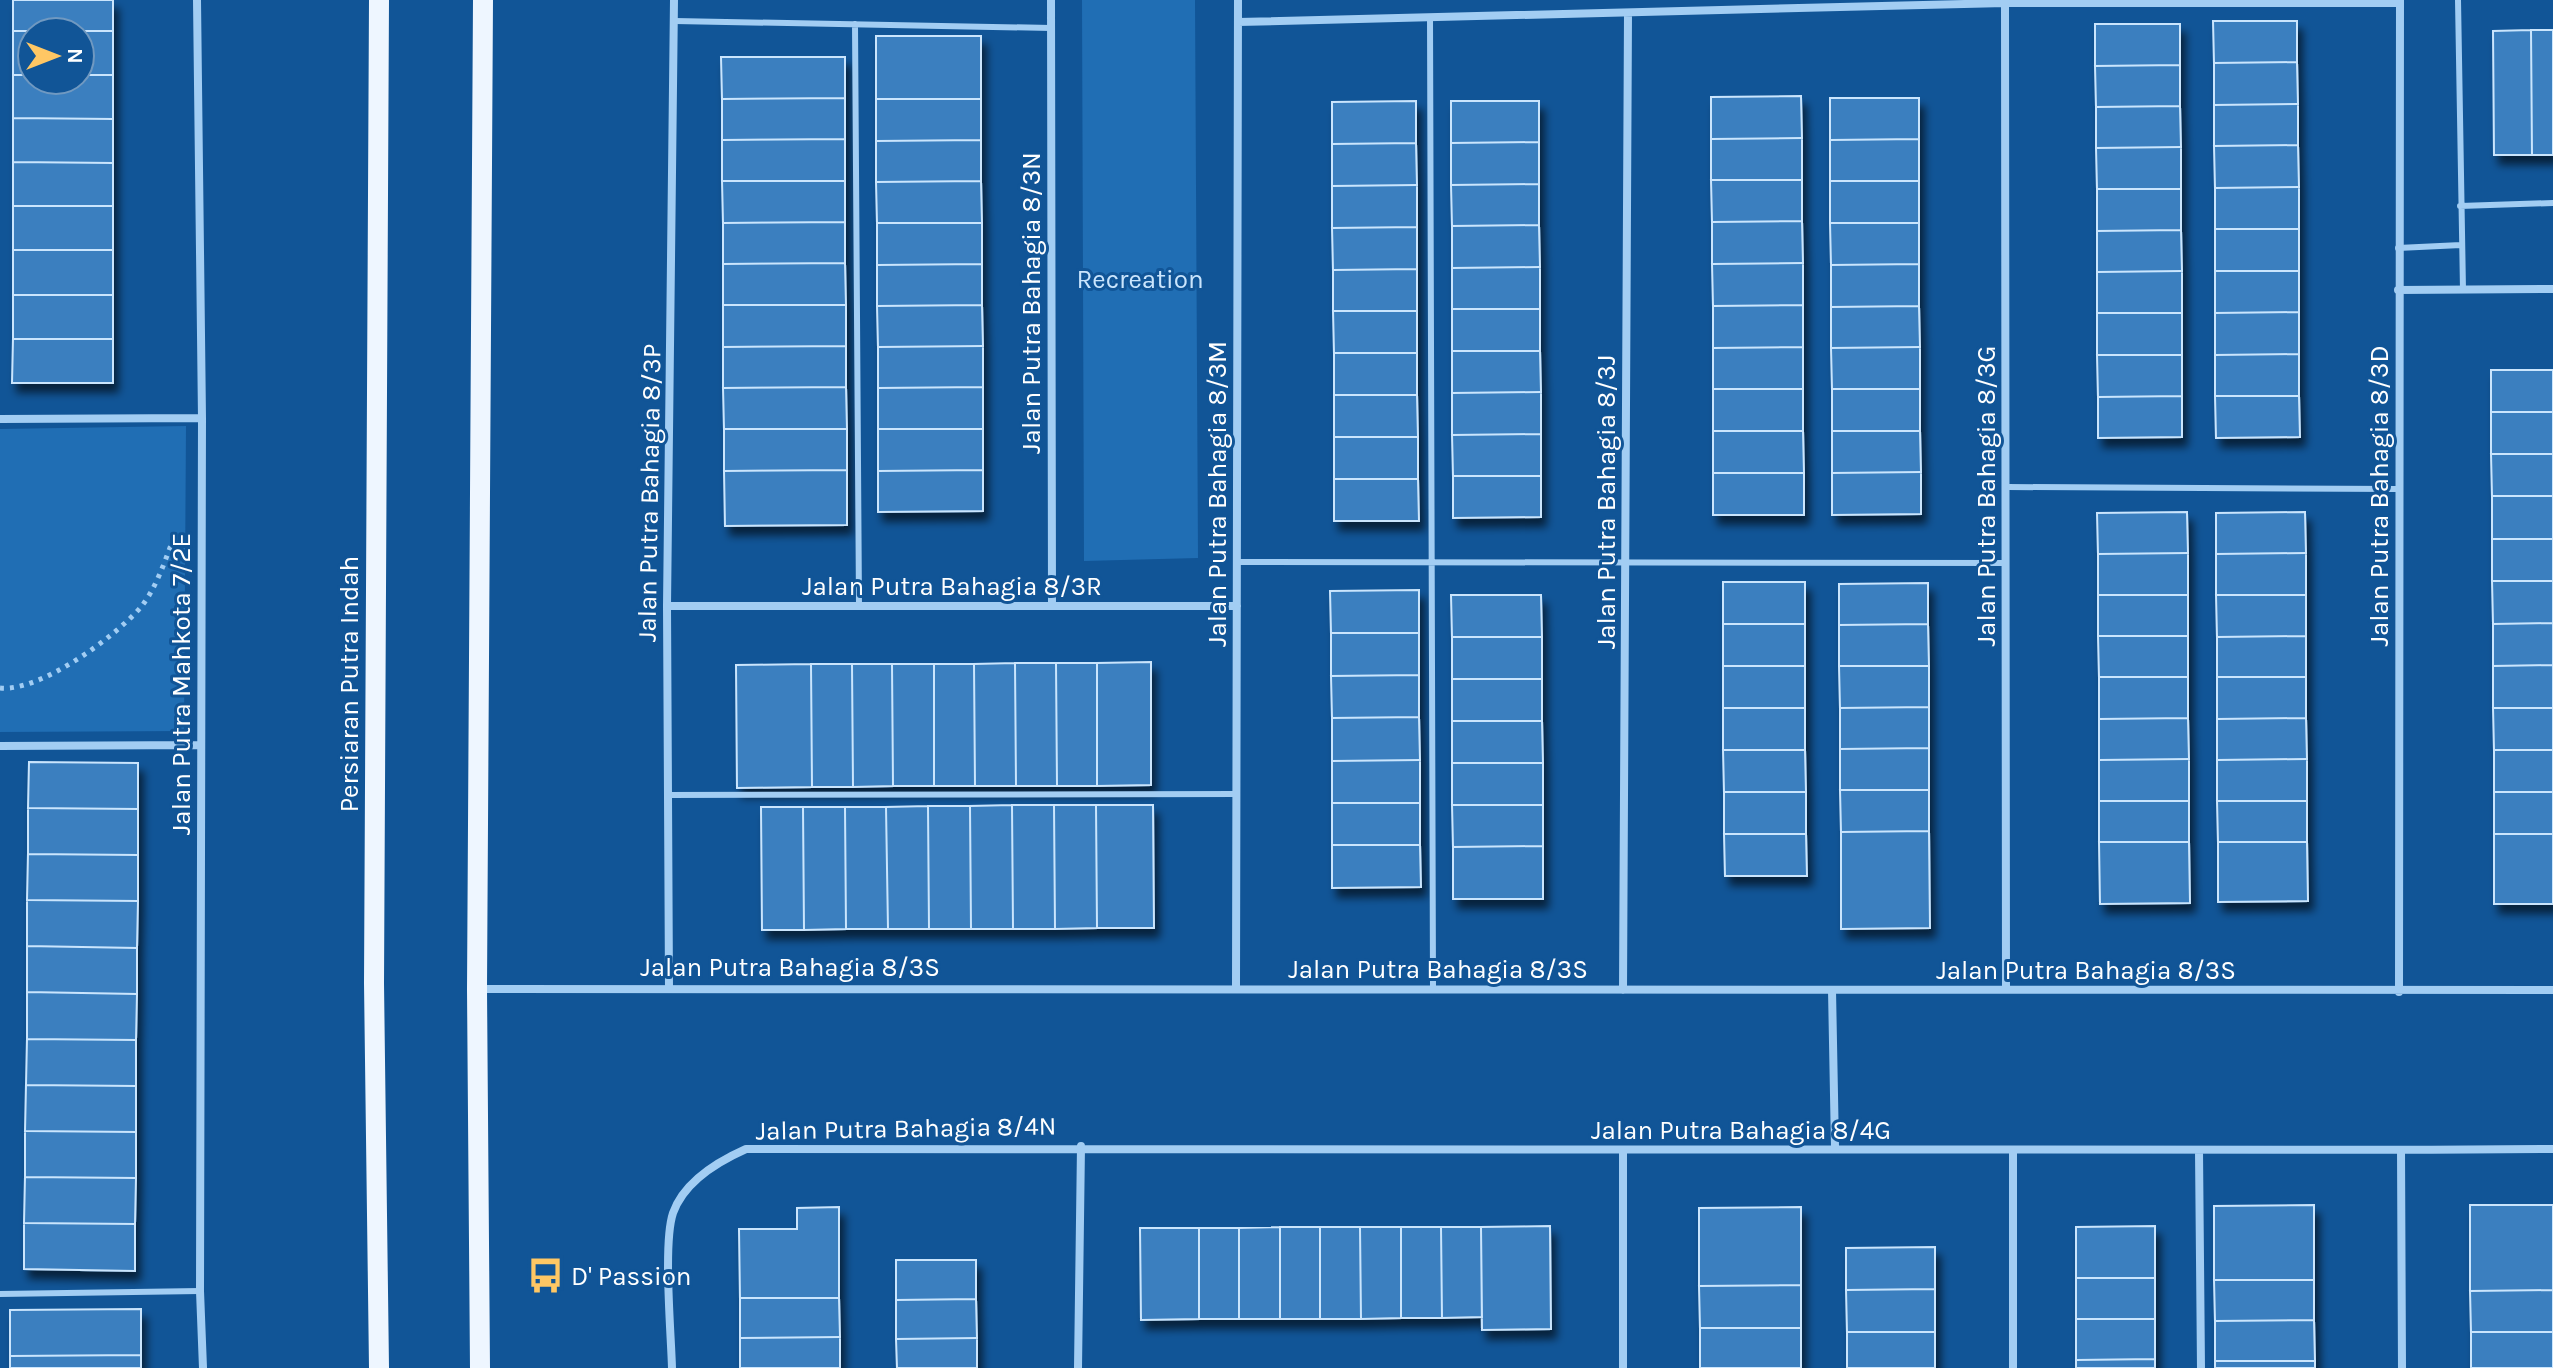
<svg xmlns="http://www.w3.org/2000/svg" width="2553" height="1368" viewBox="0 0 2553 1368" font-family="Karla,sans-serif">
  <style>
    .green { fill: #206eb4 }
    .building { fill: #3a7fbf; stroke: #cae5fd; stroke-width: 2; filter: url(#shadow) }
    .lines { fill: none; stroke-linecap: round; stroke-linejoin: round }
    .path { stroke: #a2cdf3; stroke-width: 5; stroke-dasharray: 4 6; stroke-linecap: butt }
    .lane { stroke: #a2cdf3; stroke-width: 6 }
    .street { stroke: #a2cdf3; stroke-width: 8 }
    .primary { stroke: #eef6ff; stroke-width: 20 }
    .labels { text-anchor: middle; stroke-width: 6; stroke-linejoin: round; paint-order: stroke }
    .park-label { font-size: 26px; fill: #cae5fd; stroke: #115597 }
    .street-label { font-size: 26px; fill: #fff; stroke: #115597 }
    .poi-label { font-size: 26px; fill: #fff; stroke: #115597; text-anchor: start }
  </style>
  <defs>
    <filter id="shadow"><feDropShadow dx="5" dy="9" stdDeviation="4" flood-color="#0009"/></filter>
  </defs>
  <rect width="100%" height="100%" fill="#115597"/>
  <path class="green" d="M1082,0H1195L1198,558L1084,561Z
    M186,426L184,731L0,732V429Z"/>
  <path class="building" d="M13,0H113V31H13Z
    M2213,21H2297V62L2214,63Z
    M2095,24H2180V65L2095,66Z
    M2531,30L2532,155H2494L2493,31Z
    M2531,30H2553V155H2532Z
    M13,31H113V75H80V32H32V75H13Z
    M876,36H981V99H876Z
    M721,57H845V98L722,99Z
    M2297,62L2298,104L2214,105V63Z
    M2180,65V106L2096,107L2095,66Z
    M13,75H32V80H80V75H113V119L13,118Z
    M1801,96L1802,138L1711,139V97Z
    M845,98V139L722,140V99Z
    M1830,98H1919V139L1830,140Z
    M876,99H981V140L876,141Z
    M1416,101V143L1332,144V102Z
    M1451,101H1539V142L1451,143Z
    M2298,104V145L2214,146V105Z
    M2180,106L2181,147L2096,148V107Z
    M13,118L113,119V163L13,162Z
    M1802,138V180H1711V139Z
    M845,139V181H722V140Z
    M1919,139V181H1830V140Z
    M981,140V181L876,182V141Z
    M1539,142V184L1451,185V143Z
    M1416,143L1417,185L1332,186V144Z
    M2298,145L2299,187L2215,188L2214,146Z
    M2181,147V189H2097L2096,148Z
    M13,162L113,163V206H13Z
    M1711,180H1802V221L1712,222Z
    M722,181H845V222L723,223Z
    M981,181L982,223H877L876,182Z
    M1830,181H1919V223H1830Z
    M1539,184V225L1452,226L1451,185Z
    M1417,185V227L1332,228V186Z
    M2299,187V229H2215V188Z
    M2097,189H2181V230L2097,231Z
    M13,206H113V250H13Z
    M1802,221L1803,263L1712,264V222Z
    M845,222V263L723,264V223Z
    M877,223H982V264L877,265Z
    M1830,223H1919V264L1831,265Z
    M1539,225L1540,267L1452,268V226Z
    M1417,227V269L1333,270L1332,228Z
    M2215,229H2299V271H2215Z
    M2181,230L2182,271L2097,272V231Z
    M13,250H113V295H13Z
    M845,263L846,305H723V264Z
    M1803,263V305L1713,306L1712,264Z
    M982,264V305L877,306V265Z
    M1919,264V306L1831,307V265Z
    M1540,267V309H1452V268Z
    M1417,269V311H1333V270Z
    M2182,271V313H2097V272Z
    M2215,271H2299V312L2215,313Z
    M13,295H113V339H13Z
    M723,305H846V346L723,347Z
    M982,305L983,346L878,347L877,306Z
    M1803,305V347L1713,348V306Z
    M1919,306L1920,347L1831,348V307Z
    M1452,309H1540V351H1452Z
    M1333,311H1417V353H1334Z
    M2299,312V354L2215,355V313Z
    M2097,313H2182V355H2097Z
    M13,339H113V383H12Z
    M846,346V387L723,388V347Z
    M983,346V387L878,388V347Z
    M1803,347V389H1713V348Z
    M1920,347V389H1832L1831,348Z
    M1452,351H1540L1541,392L1452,393Z
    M1334,353H1417V395H1334Z
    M2299,354V396H2215V355Z
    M2097,355H2182V396L2098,397Z
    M2491,370H2553V412H2491Z
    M846,387L847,429H724L723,388Z
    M983,387V429H878V388Z
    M1713,389H1803V431H1713Z
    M1832,389H1920V431H1832Z
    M1541,392V434L1452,435V393Z
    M1334,395H1417L1418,437H1334Z
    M2182,396V437L2098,438V397Z
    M2215,396H2299L2300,437L2216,438Z
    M2491,412H2553V454H2491Z
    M724,429H847V470L724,471Z
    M878,429H983V470L878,471Z
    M1713,431H1803L1804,473H1713Z
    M1832,431H1920L1921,472L1832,473Z
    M1541,434V476H1453L1452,435Z
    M1334,437H1418V479H1334Z
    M2491,454H2553V496H2492Z
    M847,470V525L725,526L724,471Z
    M983,470V511L878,512V471Z
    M1921,472V514L1832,515V473Z
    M1713,473H1804V515H1713Z
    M1453,476H1541V517L1453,518Z
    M1334,479H1418L1419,521H1334Z
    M2492,496H2553V539H2492Z
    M2187,512L2188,553L2098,554L2097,513Z
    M2305,512L2306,553L2216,554V513Z
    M2492,539H2553V581H2492Z
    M2188,553V595H2098V554Z
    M2306,553V595H2216V554Z
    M2492,581H2553V623L2493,624Z
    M1723,582H1805V624H1723Z
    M1928,583V624L1839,625V584Z
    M1419,590V633H1331L1330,591Z
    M1451,595H1541L1542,637H1452Z
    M2098,595H2188V636H2098Z
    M2216,595H2306V636L2217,637Z
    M2553,623V665L2493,666V624Z
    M1723,624H1805V666H1723Z
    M1928,624L1929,666H1839V625Z
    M1331,633H1419V675L1331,676Z
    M2098,636H2188V677H2099Z
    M2306,636V677H2217V637Z
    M1452,637H1542V679H1452Z
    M1151,662V785L1097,786V663Z
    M1015,663L1016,786H975L974,664Z
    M1015,663H1056L1057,786H1016Z
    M1056,663H1097V786H1057Z
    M811,664L812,787L737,788L736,665Z
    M811,664H852L853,787H812Z
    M852,664H892L893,786L853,787Z
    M892,664H934V786H893Z
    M934,664H974L975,786H934Z
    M2553,665V708H2493V666Z
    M1723,666H1805V708H1723Z
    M1839,666H1929V707L1840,708Z
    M1419,675V717L1332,718L1331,676Z
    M2099,677H2188V718L2099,719Z
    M2217,677H2306V718L2217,719Z
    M1452,679H1542V721H1452Z
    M1929,707V748L1840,749V708Z
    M1723,708H1805V750H1723Z
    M2493,708H2553V750H2494Z
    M1419,717L1420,760L1332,761V718Z
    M2188,718L2189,759L2099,760V719Z
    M2306,718L2307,759L2217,760V719Z
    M1452,721H1542L1543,763H1452Z
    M1929,748V790H1840V749Z
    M1723,750H1805L1806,792H1724Z
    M2494,750H2553V792H2494Z
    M2189,759V801H2099V760Z
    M2307,759V801H2217V760Z
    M1420,760V803H1332V761Z
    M29,762L138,763V809L28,808Z
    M1452,763H1543V805H1452Z
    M1840,790H1929V831L1841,832Z
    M1724,792H1806V834H1724Z
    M2494,792H2553V834H2494Z
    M2099,801H2189V842H2099Z
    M2217,801H2307V842H2218Z
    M1332,803H1420V845H1332Z
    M1012,805H1054L1055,929H1013Z
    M1012,805L1013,929H971L970,806Z
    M1054,805H1096L1097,928L1055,929Z
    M1096,805H1153L1154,928H1097Z
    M1452,805H1543V846L1453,847Z
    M928,806H970L971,929H929Z
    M928,806L929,929H888L886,807Z
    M761,807H803L804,930H762Z
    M803,807H845L846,929L804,930Z
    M845,807H886L888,929H846Z
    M28,808L138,809V855L28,854Z
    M1929,831L1930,928L1841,929V832Z
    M1724,834H1806L1807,876H1725Z
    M2494,834H2553V904H2494Z
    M2099,842H2189L2190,903L2100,904Z
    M2218,842H2307L2308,901L2218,902Z
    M1332,845H1420L1421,887L1332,888Z
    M1543,846V899H1453V847Z
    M28,854L138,855V901L27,900Z
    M27,900L138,901L137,948L27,946Z
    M27,946L137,948V994L27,992Z
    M27,992L137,994L136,1040L27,1039Z
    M27,1039L136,1040V1086L26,1085Z
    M26,1085L136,1086V1132L25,1131Z
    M25,1131L136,1132V1178L25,1177Z
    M25,1177L136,1178L135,1224L24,1223Z
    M2314,1205V1280H2214V1206Z
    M2470,1205H2553V1290L2470,1291Z
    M839,1207V1298H740L739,1229H797V1208Z
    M1801,1207V1285L1699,1286V1208Z
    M24,1223L135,1224V1271L24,1269Z
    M1550,1226L1551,1329L1482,1330L1481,1227Z
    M2155,1226V1278H2076V1227Z
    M1280,1227V1319H1239V1228Z
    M1280,1227H1320V1319H1280Z
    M1320,1227H1360L1361,1319H1320Z
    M1360,1227H1401V1318L1361,1319Z
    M1401,1227H1441L1442,1318H1401Z
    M1441,1227H1481L1482,1317L1442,1318Z
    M1140,1228H1199V1319L1141,1320Z
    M1199,1228H1239V1319H1199Z
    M1935,1247V1289L1846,1290V1248Z
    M896,1260H976V1299L896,1300Z
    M2076,1278H2155V1319H2076Z
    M2214,1280H2314V1320L2215,1321Z
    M1801,1285V1328H1700L1699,1286Z
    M1935,1289V1332H1847L1846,1290Z
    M2553,1290V1332H2471L2470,1291Z
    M740,1298H839L840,1337L740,1338Z
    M976,1299L977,1338L896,1339V1300Z
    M141,1309V1355L10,1356V1310Z
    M2076,1319H2155V1359L2076,1360Z
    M2314,1320L2315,1361H2215V1321Z
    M1700,1328H1801V1368H1700Z
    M1847,1332H1935V1368H1847Z
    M2471,1332H2553V1368H2471Z
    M840,1337V1368H740V1338Z
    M977,1338V1368H897L896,1339Z
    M141,1355V1368H10V1356Z
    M2155,1359V1368H2076V1360Z
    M2215,1361H2315V1368H2215Z"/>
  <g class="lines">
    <path class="path" d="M0,688C40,692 115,637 141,607C157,587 166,558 175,534"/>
    <path class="lane" d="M2458,0L2463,290
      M1430,18L1433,989
      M675,21L1051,28
      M855,24L859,606
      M2460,206L2553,203
      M2398,248L2461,245
      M2008,487L2398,489
      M1237,562L2006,563
      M667,795L1237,794
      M0,1294L200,1291"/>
    <path class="street" d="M197,0L202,418L200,1291L203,1368
      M1051,0L1052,606
      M2005,3L2006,989
      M1238,22L2005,3H2400
      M2398,290L2553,289
      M0,419L202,418
      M667,606H1237
      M0,746L201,745
      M669,987L667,606L674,0
      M1236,988L1238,0
      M478,989L2553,990
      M1623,990L1628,14
      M1832,990L1835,1147
      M2399,992L2400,0
      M2401,1150L2402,1368
      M1623,1151V1368
      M2199,1151L2201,1368
      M672,1368C671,1332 663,1243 673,1213C684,1182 719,1161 746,1149C1349,1144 1951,1154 2553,1149
      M1078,1368L1081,1146
      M2013,1368V1153"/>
    <path class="primary" d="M379,0L374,983L379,1368
      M480,1368L477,989L483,0"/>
  </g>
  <defs>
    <symbol id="bus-bare" viewBox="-9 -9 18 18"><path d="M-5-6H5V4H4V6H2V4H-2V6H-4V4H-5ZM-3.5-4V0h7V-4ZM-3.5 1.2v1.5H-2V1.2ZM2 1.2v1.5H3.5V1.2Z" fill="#ffc764" stroke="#115597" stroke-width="2.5" paint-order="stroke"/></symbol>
  </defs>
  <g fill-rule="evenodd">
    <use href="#bus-bare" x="520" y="1250" width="51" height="51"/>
  </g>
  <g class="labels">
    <g class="park-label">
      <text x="1140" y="288">Recreation</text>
    </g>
    <g class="street-label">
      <text transform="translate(1031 303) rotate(-90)" y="9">Jalan Putra Bahagia 8/3N</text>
      <text transform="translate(649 493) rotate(-89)" y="9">Jalan Putra Bahagia 8/3P</text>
      <text transform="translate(1217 494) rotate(-90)" y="9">Jalan Putra Bahagia 8/3M</text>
      <text transform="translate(1986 496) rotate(-90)" y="9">Jalan Putra Bahagia 8/3G</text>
      <text transform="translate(2379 496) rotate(-90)" y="9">Jalan Putra Bahagia 8/3D</text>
      <text transform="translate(1606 502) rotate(-90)" y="9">Jalan Putra Bahagia 8/3J</text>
      <text x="952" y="595">Jalan Putra Bahagia 8/3R</text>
      <text transform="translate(181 684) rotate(-90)" y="9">Jalan Putra Mahkota 7/2E</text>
      <text transform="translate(349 684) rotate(-90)" y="9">Persiaran Putra Indah</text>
      <text x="790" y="976">Jalan Putra Bahagia 8/3S</text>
      <text x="1438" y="978">Jalan Putra Bahagia 8/3S</text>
      <text x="2086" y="979">Jalan Putra Bahagia 8/3S</text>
      <text transform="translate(906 1128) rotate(-1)" y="9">Jalan Putra Bahagia 8/4N</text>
      <text x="1741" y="1139">Jalan Putra Bahagia 8/4G</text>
    </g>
    <g class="poi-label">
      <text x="571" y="1285">D' Passion</text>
    </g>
  </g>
  <g transform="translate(56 56) rotate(90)"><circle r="38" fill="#115597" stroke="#7099c1" stroke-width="2"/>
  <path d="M0-6L14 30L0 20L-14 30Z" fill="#ffc764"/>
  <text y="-12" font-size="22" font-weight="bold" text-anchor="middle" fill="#ffffff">N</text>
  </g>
</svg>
